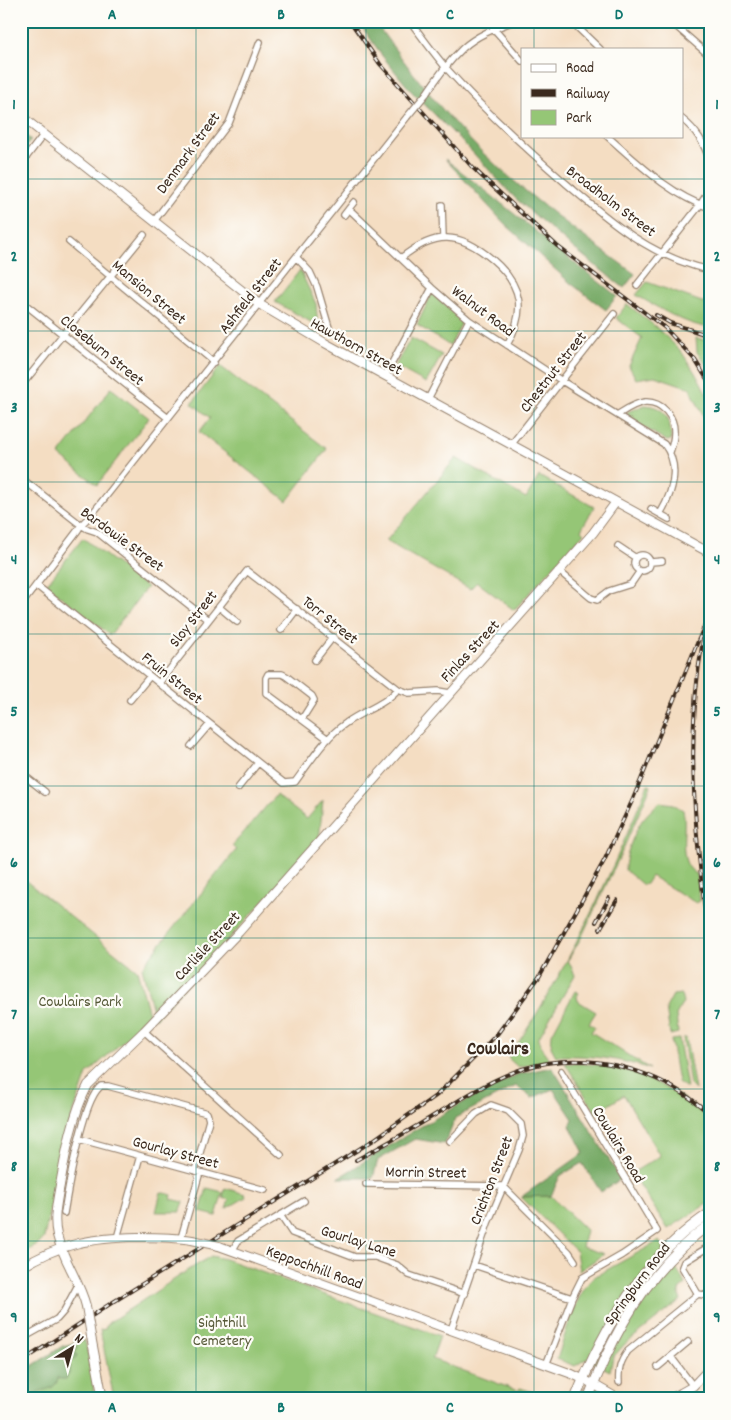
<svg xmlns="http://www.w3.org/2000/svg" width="731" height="1420" viewBox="0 0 731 1420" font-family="Dekko,sans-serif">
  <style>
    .green { fill: #95c676; stroke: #68784a }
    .forest { fill: #78ab67; stroke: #5a6a42 }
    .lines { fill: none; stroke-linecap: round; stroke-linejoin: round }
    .street-casing { stroke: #988470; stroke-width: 8 }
    .secondary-casing { stroke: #988470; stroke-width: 10 }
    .primary-casing { stroke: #988470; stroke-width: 11 }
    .street { stroke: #fff; stroke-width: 5.5 }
    .secondary { stroke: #fff; stroke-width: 8 }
    .primary { stroke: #fff; stroke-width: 9 }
    .rail-casing { stroke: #3b2a1e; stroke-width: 4 }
    .rail { stroke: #fdfcf7; stroke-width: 2; stroke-dasharray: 5.5; stroke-linecap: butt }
    .street-bridge-casing { stroke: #988470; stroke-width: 8; stroke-linecap: butt }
    .secondary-bridge-casing { stroke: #988470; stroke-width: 10; stroke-linecap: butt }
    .street-bridge { stroke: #fff; stroke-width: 5.5 }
    .secondary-bridge { stroke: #fff; stroke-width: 8 }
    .grid { fill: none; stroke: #0f766e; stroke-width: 1; stroke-opacity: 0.55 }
    .labels { text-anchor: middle; stroke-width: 4.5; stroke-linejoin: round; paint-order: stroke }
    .street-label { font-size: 16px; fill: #3b2a1e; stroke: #fdfcf7 }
    .park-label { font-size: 16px; fill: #565938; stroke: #fdfcf7 }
    .quarter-label { font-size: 19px; font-weight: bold; fill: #3b2a1e; stroke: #fdfcf7 }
    .neatline { fill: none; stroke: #0f766e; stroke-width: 2 }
    .grid-label { font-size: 16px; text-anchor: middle; font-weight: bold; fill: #0f766e }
  </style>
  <rect width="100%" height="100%" fill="#fdfcf7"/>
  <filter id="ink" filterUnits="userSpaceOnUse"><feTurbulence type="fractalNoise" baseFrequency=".02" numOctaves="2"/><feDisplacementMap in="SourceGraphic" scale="10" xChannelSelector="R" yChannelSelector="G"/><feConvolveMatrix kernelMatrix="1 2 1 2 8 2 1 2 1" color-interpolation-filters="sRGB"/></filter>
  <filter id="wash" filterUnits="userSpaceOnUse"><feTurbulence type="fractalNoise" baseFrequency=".0096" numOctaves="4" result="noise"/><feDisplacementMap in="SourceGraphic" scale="20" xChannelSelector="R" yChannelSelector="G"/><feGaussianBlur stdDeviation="1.12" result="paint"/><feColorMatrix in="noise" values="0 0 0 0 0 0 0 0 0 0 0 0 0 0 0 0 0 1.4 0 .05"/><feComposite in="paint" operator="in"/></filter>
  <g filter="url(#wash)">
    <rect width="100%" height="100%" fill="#f4ddc2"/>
    <path class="green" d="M300,270L316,304L318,326L275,302Z
      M647,282L710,305V328C683,324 659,308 636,295Z
      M432,293L463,320L450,346L417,325Z
      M627,304L656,327L681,351L699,379L710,400V430L690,388L655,376L636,379L629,366L642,338L616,318Z
      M411,338L442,355L426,383L395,366Z
      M696,338L710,341V370L697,352Z
      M220,366L327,449L287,501L199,432L210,418L192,403Z
      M111,388L149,418L97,485L59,455Z
      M645,405C667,407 671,420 671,440L667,441L628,418L627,412Z
      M456,458L526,498L539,476L594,507L581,530L584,533L514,610L477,582L470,589L386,541Z
      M83,538L147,587L110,635L46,585Z
      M648,784L651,786L620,856L581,938L568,960L575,975L538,1039L542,1049L550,1060L518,1067L508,1058C566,974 609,879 648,784Z
      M276,795L307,819L323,800L319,841L155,1019L142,967L236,850L232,846Z
      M660,802L673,804L683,810C688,829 675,863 697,874L700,901L696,903L651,876L646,884L643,885L625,870C625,856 633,835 641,822C644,817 655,806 660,802Z
      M21,877L137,970L150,1017L87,1074L66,1134L44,1238L39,1244L21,1255Z
      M575,991L579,993L577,996L578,1001L596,1012L589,1023L595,1027L591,1032L650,1069C618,1058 589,1055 556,1056L551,1047L552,1034Z
      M681,994L683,1002L676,1015L678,1033L670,1035L666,1008L673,995Z
      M683,1038H686L695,1090L690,1085Z
      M679,1039L687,1088L678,1082L671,1040Z
      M565,1063C581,1064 599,1064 615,1067C649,1075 683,1096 710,1119V1202L668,1229L632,1173L660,1156L624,1095L596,1113Z
      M207,1188L223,1192L216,1216L200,1212Z
      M225,1188L245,1194L246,1197L226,1209L229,1200L223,1198Z
      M161,1192L172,1195L171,1199L184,1202L180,1212H156Z
      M551,1196L586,1230L582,1247L604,1254L579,1271L576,1251L521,1197Z
      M659,1241L686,1284L679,1290V1295L681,1300L625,1344L613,1357L610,1371L586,1359L575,1366L557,1359C566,1334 574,1296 594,1277Z
      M211,1256L225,1259L440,1336L432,1359L518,1391L520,1388L557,1399H114L100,1330L105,1329L108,1323C143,1301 176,1277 211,1256Z
      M85,1340L93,1379L94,1399H21V1373L63,1346Z"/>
    <path class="forest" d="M358,21H374C408,67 442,113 483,153C530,198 583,236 635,274L624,288L572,247L515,198L474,154L411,91L383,57Z
      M21,132L31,140L21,153Z
      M445,159C503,203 559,252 617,296L606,310L569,282L504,223Z
      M552,1067L621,1179L601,1192L582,1163L560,1176L551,1196L521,1197L584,1153L570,1126L573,1119L553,1089L532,1098L516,1086L455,1118L445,1144L415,1139L378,1160L373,1178H338L413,1131L466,1101L518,1074Z
      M74,1343L77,1346L75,1353L77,1355L73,1361L69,1362C73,1368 69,1374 66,1379H60L58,1377C57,1388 49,1389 40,1391C37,1392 33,1397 30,1398C27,1399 24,1398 21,1399V1373L63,1346Z"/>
  </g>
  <g filter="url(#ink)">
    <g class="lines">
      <defs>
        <path id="street" d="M410,21C422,37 434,54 447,69C483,109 522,145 562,180C606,218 651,258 710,270
          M487,21L522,61
          M573,21L577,27L600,49
          M670,21L710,56
          M426,94C437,78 448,62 463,48C477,35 496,28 514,21
          M682,119C697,131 704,143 710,161
          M607,136C638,163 670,195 710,208
          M21,164L44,134
          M442,205L443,238
          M349,209L432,288L469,320L562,381L664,444C681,466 673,492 660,514
          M344,215L354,202
          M154,221L229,123L260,42
          M69,242L214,362
          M296,257L310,272L317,287L330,331
          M401,258C435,231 459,231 493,260C523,286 526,311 507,345
          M637,285L700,205L709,191L710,182
          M21,301L168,418
          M385,376L432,288
          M21,386L144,235
          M428,399L469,320
          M617,415C625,410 635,403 645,402C662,401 675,417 674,433C674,439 672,446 670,452
          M511,445L614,314
          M21,478L81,525L88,529L97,532L208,620
          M651,509L669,519
          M618,546L636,558
          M634 563a8 8 0 1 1 16 0a8 8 0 1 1-16 0Z
          M651,562L662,561
          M559,571L591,598L597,600L609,591L631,584L640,571
          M36,585L284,783L295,782C310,762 325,737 346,723C362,711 385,705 398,689
          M21,605L78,530L81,525L92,514L407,117
          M219,607L237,622
          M281,630L297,609
          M315,660L333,637
          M159,683L247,571L398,689L409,693L438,691L450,693
          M130,700L150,676
          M302,719L314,700L312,696L286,676L282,674H268L266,678V693L328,739
          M191,746L210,724
          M21,773L45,792
          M238,788L258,763
          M144,1031L281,1155
          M79,1139L265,1190
          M450,1141L476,1114L491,1105L508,1111L521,1124L523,1136L519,1150L488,1223L451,1330
          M366,1184L503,1186L569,1252L575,1261
          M64,1213C68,1189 83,1099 101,1086H108L207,1113L209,1120L195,1171
          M280,1215L292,1233L355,1257H375L397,1265L409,1275L465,1294
          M117,1238L140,1156
          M181,1238L200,1172
          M232,1251L238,1241L304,1201
          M474,1265L572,1298
          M698,1294L682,1267L684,1262L710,1246
          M21,1339L57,1319L64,1311L78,1285
          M671,1357L693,1386
          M546,1365L572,1298L582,1278L622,1255L657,1231L561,1071
          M658,1367L688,1342
          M619,1382C618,1370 620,1362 628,1351L698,1294L710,1296"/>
        <path id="secondary" d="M21,116L259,304L325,343L710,553
          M219,1246L572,1374L593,1384L619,1399
          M21,1268C60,1243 93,1238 138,1237C156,1237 174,1237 192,1240
          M86,1306C80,1282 63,1260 57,1235C53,1219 57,1202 60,1185C66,1152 72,1116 88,1085L144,1031L239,932L593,533L616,502
          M91,1336L103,1399
          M670,1399L693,1386L710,1368"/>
        <path id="primary" d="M575,1399C604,1327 643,1257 710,1213
          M588,1399C613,1332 650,1266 710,1224"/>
      </defs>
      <use href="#street" class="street-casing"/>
      <use href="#secondary" class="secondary-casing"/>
      <use href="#primary" class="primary-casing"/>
      <use href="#street" class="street"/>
      <use href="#secondary" class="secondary"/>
      <use href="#primary" class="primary"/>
      <defs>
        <path id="rail" d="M350,21L380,64L473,168L557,246L665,328L695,360L710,384
          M656,315L670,323L710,336
          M703,640C684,741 696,846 710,947
          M596,922L609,898
          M600,929L617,900
          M356,1160C384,1145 411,1130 438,1113C465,1097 492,1079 522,1069C588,1048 659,1069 710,1114
          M21,1362L110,1304L372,1141L437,1095L478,1054L498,1033L539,977L604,861L633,799L710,612"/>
      </defs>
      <use href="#rail" class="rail-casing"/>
      <use href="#rail" class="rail"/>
      <defs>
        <path id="street-bridge" d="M407,117L426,94"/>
        <path id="secondary-bridge" d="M192,1240L219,1246
          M86,1306L91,1336"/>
      </defs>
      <use href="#street-bridge" class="street-bridge-casing"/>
      <use href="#secondary-bridge" class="secondary-bridge-casing"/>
      <use href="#street-bridge" class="street-bridge"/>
      <use href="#secondary-bridge" class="secondary-bridge"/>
    </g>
  </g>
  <path class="grid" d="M196,21V1399M366,21V1399M534,21V49M534,136V1399M21,179H710M21,331H710M21,482H710M21,634H710M21,786H710M21,938H710M21,1089H710M21,1241H710"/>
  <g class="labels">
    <g class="street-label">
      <text transform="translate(187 152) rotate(-54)" y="6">Denmark Street</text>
      <text transform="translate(612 200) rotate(37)" y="6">Broadholm Street</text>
      <text transform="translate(150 291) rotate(40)" y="6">Mansion Street</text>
      <text transform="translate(249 295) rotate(-52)" y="6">Ashfield Street</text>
      <text transform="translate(484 310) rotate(37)" y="6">Walnut Road</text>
      <text transform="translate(357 345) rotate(29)" y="6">Hawthorn Street</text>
      <text transform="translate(103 349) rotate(39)" y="6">Closeburn Street</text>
      <text transform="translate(552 371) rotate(-52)" y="6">Chestnut Street</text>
      <text transform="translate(123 538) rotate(36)" y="6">Bardowie Street</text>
      <text transform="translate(192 618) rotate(-52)" y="6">Sloy Street</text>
      <text transform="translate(331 619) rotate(39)" y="6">Torr Street</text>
      <text transform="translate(469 650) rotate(-47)" y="6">Finlas Street</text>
      <text transform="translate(173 677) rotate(39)" y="6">Fruin Street</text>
      <text transform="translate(206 945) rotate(-47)" y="6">Carlisle Street</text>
      <text transform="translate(620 1144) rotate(59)" y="6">Cowlairs Road</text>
      <text transform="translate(176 1151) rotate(15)" y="6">Gourlay Street</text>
      <text transform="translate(426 1171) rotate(1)" y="6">Morrin Street</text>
      <text transform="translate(490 1180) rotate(-69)" y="6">Crichton Street</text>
      <text transform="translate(359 1240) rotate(17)" y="6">Gourlay Lane</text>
      <text transform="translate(315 1266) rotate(20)" y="6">Keppochhill Road</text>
      <text transform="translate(636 1283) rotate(-53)" y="6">Springburn Road</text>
    </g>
    <g class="park-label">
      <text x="80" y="1006">Cowlairs Park</text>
      <text x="222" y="1327">Sighthill<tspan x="222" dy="18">Cemetery</tspan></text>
    </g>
    <g class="quarter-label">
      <text x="498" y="1054">Cowlairs</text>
    </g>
  </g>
  <rect width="731" height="1420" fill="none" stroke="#fdfcf7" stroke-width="55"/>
  <rect x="521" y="48" width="162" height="90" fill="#fdfcf7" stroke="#afa8a0"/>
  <rect x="531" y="64" width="25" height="8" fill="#ffffff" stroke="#afa8a0"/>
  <text x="566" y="72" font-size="15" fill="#3b2a1e">Road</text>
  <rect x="531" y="89" width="25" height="8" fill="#3b2a1e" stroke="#afa8a0"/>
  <text x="566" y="98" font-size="15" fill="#3b2a1e">Railway</text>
  <rect x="531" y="110" width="25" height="15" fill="#95c676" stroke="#afa8a0"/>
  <text x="566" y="122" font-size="15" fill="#3b2a1e">Park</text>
  <g transform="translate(72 1348) rotate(37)" stroke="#fdfcf7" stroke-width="4" paint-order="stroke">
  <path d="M0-4L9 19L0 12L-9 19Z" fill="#3b2a1e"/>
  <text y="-8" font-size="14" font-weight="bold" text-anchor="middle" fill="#3b2a1e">N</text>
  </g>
  <rect x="28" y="28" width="676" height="1364" class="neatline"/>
  <g class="grid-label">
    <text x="112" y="19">A</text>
    <text x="281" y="19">B</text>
    <text x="450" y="19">C</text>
    <text x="619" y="19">D</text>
    <text x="14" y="109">1</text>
    <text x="717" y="109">1</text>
    <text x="14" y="261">2</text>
    <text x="717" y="261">2</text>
    <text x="14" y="412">3</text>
    <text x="717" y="412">3</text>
    <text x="14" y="564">4</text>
    <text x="717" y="564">4</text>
    <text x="14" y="716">5</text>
    <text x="717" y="716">5</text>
    <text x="14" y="867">6</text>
    <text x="717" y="867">6</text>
    <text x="14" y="1019">7</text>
    <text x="717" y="1019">7</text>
    <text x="14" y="1171">8</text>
    <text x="717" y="1171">8</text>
    <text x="14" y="1322">9</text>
    <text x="717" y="1322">9</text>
    <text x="112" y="1412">A</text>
    <text x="281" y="1412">B</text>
    <text x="450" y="1412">C</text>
    <text x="619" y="1412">D</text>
  </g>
</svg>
